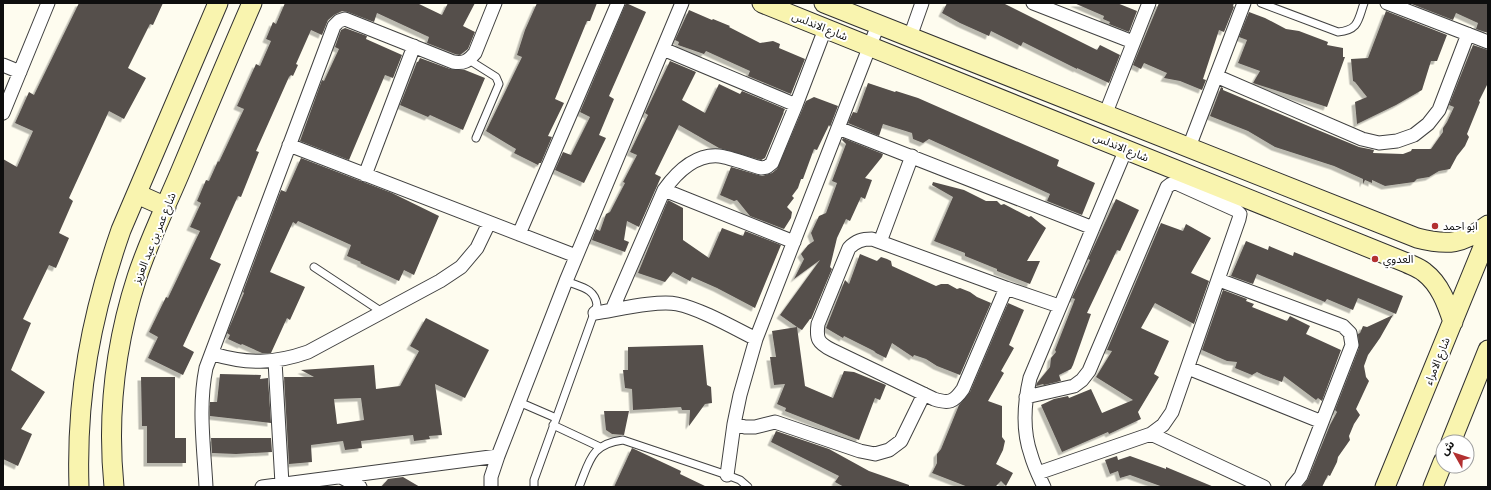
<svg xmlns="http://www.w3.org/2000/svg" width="1491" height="490" viewBox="0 0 1491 490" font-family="'Source Serif 4','Noto Sans Arabic',serif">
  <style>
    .building { fill: #554f4b; fill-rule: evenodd; filter: url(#shadow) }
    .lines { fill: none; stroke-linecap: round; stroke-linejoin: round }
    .lane-casing { stroke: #414141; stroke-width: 9 }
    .street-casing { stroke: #414141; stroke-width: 15 }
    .secondary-casing { stroke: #303030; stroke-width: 21 }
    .lane { stroke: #fff; stroke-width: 7 }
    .street { stroke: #fff; stroke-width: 13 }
    .secondary { stroke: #f9f4af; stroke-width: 19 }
    .poi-dot { fill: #b33031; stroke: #fff; stroke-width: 1.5 }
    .labels { text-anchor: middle; stroke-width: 4; stroke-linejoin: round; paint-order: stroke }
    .street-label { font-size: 11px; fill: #0e0e0e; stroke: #fff }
    .poi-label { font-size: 11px; fill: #0e0e0e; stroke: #fff; text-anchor: start }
  </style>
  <defs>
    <filter id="shadow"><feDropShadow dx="-3.5" dy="3.5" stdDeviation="0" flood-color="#0004"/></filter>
  </defs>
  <rect width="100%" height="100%" fill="#fefcef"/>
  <path class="building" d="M79,3H163L153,25L150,24L128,68L146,78L124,119L109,111L69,198L73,201L59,233L69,238L56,268L49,265L23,319L31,323L11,370L45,392L21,429L32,434L18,466L3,459V159L17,167L33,131L15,123L29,92L34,95Z
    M285,3H417L442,15L448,3H475L463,26L475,32L468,49L460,55L455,54L427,43L429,37L377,13L374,22L348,12L342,11L334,15L328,20L322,35L311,30L296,64L298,65L293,76L291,75L289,77L256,151L259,152L241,197L238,196L210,259L221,264L183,346L194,352L183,375L148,358L158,337L149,332L166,297L168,298L200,231L190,227L201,203L197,201L206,180L209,181L218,161L219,162L244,109L237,106L256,64L260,66L271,41L266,39L273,22L276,24Z
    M537,3H597L590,21H587L555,99L564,103L548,136L552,137L541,163H539L538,165L514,153L516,149L486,131L522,57L517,55L525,30Z
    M626,3L646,12L609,96L614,99L599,135L606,138L584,183L555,170L563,152L571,155L590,117L580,112Z
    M947,3H1003L1097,50L1100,45L1120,55L1109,83L1077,68V69L1023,42L1021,46L991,31L989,36L960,23L942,13Z
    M1074,3H1117L1137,11L1129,32L1109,24L1110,22L1103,19L1104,16Z
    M1159,3H1234L1233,6L1234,7L1224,32L1219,30L1203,79L1206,80L1202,90L1180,81L1164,78L1167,73L1144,63L1141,69L1133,65Z
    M1409,3H1488V33L1476,29L1478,23L1456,13L1453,20Z
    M689,10L712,20L713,19L730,26L729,27L760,43L773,41L780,44L779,48L805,59L791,94L748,76L750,71L706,51L704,54L678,45L679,42L675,40Z
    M1386,11L1447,35L1437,61H1431L1422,90L1396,105L1357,124L1355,102L1367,97L1355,82L1353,81L1351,59L1368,58Z
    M1249,12L1265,18L1286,29L1299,31L1328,42L1327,45L1343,48V57H1345L1327,107L1253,83L1260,71L1238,63L1247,40L1239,37Z
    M345,28L367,36L366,39L402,55L393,78L385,75L349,160L300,141L322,80L324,81L339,49L335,47L341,30Z
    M1473,45L1488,50V83L1479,101L1480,102L1467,134L1469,137L1465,146L1457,156L1450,169L1439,171L1429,177L1417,179L1414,182L1385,186L1372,180V183L1365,180L1363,184V179L1334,166L1275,147L1248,131L1210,116L1221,87L1223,88V90L1313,128L1359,147L1374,150L1373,153L1403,154L1411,151L1412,149H1431L1443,132V128L1447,122L1454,107L1449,105Z
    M420,58L450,69L465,70L485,78L463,130L430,115L428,117L400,105L417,62H418Z
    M670,61L696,72L682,100L705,113L719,84L740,94L742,91L785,109L783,113L784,112L765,158L761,160L719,148L679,125L655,174L661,177L639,227L627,221L624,240L629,242L625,252L592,240L596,229L600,231L606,214L610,212L625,183L623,182L637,155L630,152L648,115L645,113Z
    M868,83L895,92L896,91L918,98L1059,160L1057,166L1095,183L1082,215L1047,201L1050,194L929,139L923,143L913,139L912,133L883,124L879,136L848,123L853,112L857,113Z
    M814,97L838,106L830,127L829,125L817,150L814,149L803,179H801L798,188L792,196L794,198L787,207L792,212L791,218L784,229L750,216L737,200L734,201L720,195L731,167L762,176L772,173L777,169L806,101Z
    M843,138L883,154L882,157L865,178L872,180L865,199L861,197L850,221L846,219L837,238L830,267L832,269L811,319H810L802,330L797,327L805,386L833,398L844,371L854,372L886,385L880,400L875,398L859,440L785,411L786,408L777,404L785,384L774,385L770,357H776L772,331L797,327L780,315L820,260L794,279L804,259L801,254L808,245L814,241L811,233L819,216L826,213L837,183L832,181L846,144L842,140Z
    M301,158L392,193L439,216L414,275L404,270L399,281L360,263L361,262L347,256L351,245L298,221L296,224L293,222L270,272L305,287L290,320L287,318L271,353H262L242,344L241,345L228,339L230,335L227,333L244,293L243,292L281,190L286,192Z
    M933,182L964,190L986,201H997L1001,205L1004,204L1029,217L1031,216L1046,228L1027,261H1040L1030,284L997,271V269L965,256V253L934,241L953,197L932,185Z
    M1116,199L1139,210L1120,251L1117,250L1087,313L1091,314L1073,365L1071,369L1059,375L1061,381L1044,385L1043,384L1036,386L1037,383L1050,367L1051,358L1056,352L1055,350L1075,299L1072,298L1090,260L1088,259L1090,255Z
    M668,200L683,208V240L709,258L722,228L743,236L745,231L781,245L755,308L717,288L692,277L690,281L673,272L665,282L638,273Z
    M1161,223L1183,231L1186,224L1211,238L1191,273L1209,281L1194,324L1155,303L1141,328L1169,341L1154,374L1159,377L1138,412L1141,419L1109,434L1108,432L1062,452L1041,405L1054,399L1068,396L1069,398L1091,389L1102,413L1133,400L1096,377L1112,351L1107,350Z
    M1246,241L1268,250L1269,246L1293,256L1294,252L1403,296L1396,314L1358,298L1353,310L1327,299L1325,302L1257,274L1253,284L1231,276Z
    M860,254L877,261L881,257L887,259L891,261L892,266L936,286L941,284H948L957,289L960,288L970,292L977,297L991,303L960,375L937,366L926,359L914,355L913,357L892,343L886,358L876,353L874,351L844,336L843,338L826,328L845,280L849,284Z
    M1223,290L1247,299L1246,301L1254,304L1252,307L1287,321L1290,316L1310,326L1306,334L1341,350L1322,401L1318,398L1316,400L1284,376L1282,382L1263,375L1257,372L1252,375L1235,368L1237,362L1227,361L1202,350Z
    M1008,303L1024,310L1009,345L1014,348L1001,371L1004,373L988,401L1002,406V437L1005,441L1003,450L996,464L1013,473L1006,486L1001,481L995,487H968L932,473L937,463V454L941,449L959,405L970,392Z
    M1393,315L1380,338L1368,355L1364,366L1366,377L1369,381L1356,409L1360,415L1354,424L1349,436L1350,440L1338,457L1337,462L1330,476L1328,475L1322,487H1302L1308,479L1330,425L1337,412L1335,410L1359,348L1358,334L1360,333L1363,326L1367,327Z
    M426,318L489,350L465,398L435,384L442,435L429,436L430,439L414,441L413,435L361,441L362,448L345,450L343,441L311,445L312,462L289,464L284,377H314L301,370L374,365L376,389L400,386L419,351L410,346ZM361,398L364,420L337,424L334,399Z
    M703,345L707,385L711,387L712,403L705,404L689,426L690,410H682L681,407L633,410L632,389L625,388L623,370H628V347Z
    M220,374L261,375L260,379L268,378L271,423L210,416V402H217Z
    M141,377H175V438H186V463H147V426H142Z
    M604,411H629L624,435L612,434L606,430Z
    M776,431L829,449L869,471L909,485V487H844L835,482L839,476L771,442Z
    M211,438H271L272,452L236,454L212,453Z
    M632,448L681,471L680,474L707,487H614Z
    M1117,456L1118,460L1130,456L1166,469V467L1214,487H1163L1130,475L1120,478L1118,471L1110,474L1105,460Z
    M403,477L420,487H381L388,479Z"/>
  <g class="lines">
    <defs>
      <path id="lane" d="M1261,3L1338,32C1359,30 1358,20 1364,3
        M469,60L496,77L499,84L476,138
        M314,267L382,312
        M519,402L556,418
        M553,425L600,447
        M534,487V480L597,305C595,288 580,287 566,281
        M579,487C590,460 591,444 623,440L727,475L740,480L748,487"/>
      <path id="street" d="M1033,3L1133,42
        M1387,3L1488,42
        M910,37L922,3
        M663,49L796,105
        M3,65L20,72
        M1216,76L1362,139L1379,143L1397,141L1414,135L1428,124L1439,110L1468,34
        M3,113L48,3
        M1105,115L1149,3
        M838,128L1093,228
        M289,145L576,256
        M1189,147L1244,3
        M365,175L414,46
        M664,190L794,242
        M519,234L618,3
        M880,242L912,156
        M1219,280L1343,326L1350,333L1352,345L1301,476L1292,487
        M1006,288L963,389C954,402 949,404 934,399L832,350C818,343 816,339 818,324L849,248C856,241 862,239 872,239L1006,288L1059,306
        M612,310L664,190C677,172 695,154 719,156C729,157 750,165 761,168L767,167L772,163L796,105L825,29
        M595,313C616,310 657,300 677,304C701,309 734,328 756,339
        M213,354C247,364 274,364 308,352L440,281L461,267L477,248L489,223
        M275,361L282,484
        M1188,368L1322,422
        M1026,397L1074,386L1082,380L1089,371L1167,187L1171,184L1176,183L1236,210L1240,214L1239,219L1172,412L1163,425L1151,434L1038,473
        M734,424L745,427H755L775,422L860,451L875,454L889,450L901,441L924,394
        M1151,434L1264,487
        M727,475L734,424L740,395L756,339L878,25
        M341,477L360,487
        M206,487C204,448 198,407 206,368L334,26L339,21L345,19L453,62C464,64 468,61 475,53L495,3
        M262,487L498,456
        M491,487V477L498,456L566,281L682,3
        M1044,487C1039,476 1034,466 1031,455C1022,430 1024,404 1030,378L1126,149"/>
      <path id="secondary" d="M762,3L1407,263C1413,266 1419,268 1424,272C1440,284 1447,304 1453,322
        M824,3L1417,238C1448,246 1463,244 1488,225
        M137,194L166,207
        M1451,442L1488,350
        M79,487C76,395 91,316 121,230L218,3
        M114,487C107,416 115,345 137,277C149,240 167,204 182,168C205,113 228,58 252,3
        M1385,487L1488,235
        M1433,487L1443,462"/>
    </defs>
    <use href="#lane" class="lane-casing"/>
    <use href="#street" class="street-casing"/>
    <use href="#secondary" class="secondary-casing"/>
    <use href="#lane" class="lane"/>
    <use href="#street" class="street"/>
    <use href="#secondary" class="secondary"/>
  </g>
  <g class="poi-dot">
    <circle cx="1435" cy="226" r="4"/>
    <circle cx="1375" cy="259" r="4"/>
  </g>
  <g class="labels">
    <g class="street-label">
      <text transform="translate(820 26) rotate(22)" y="4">شارع الاندلس</text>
      <text transform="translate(1121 147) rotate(22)" y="4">شارع الاندلس</text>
      <text transform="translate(154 238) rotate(-68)" y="4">شارع عمر بن عبد العزيز</text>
      <text transform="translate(1437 361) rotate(-68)" y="4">شارع الامراء</text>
    </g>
    <g class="poi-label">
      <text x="1443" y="230">ابو احمد</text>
      <text x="1383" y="263">العدوي</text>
    </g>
  </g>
  <rect width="1491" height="490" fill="none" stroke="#0e0e0e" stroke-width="8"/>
  <g transform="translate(1455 454) rotate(309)"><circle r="19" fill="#ffffff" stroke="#9f9f9f"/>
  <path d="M0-3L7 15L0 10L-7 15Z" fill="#b33031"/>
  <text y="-6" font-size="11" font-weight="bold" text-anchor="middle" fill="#0e0e0e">ش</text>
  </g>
</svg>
